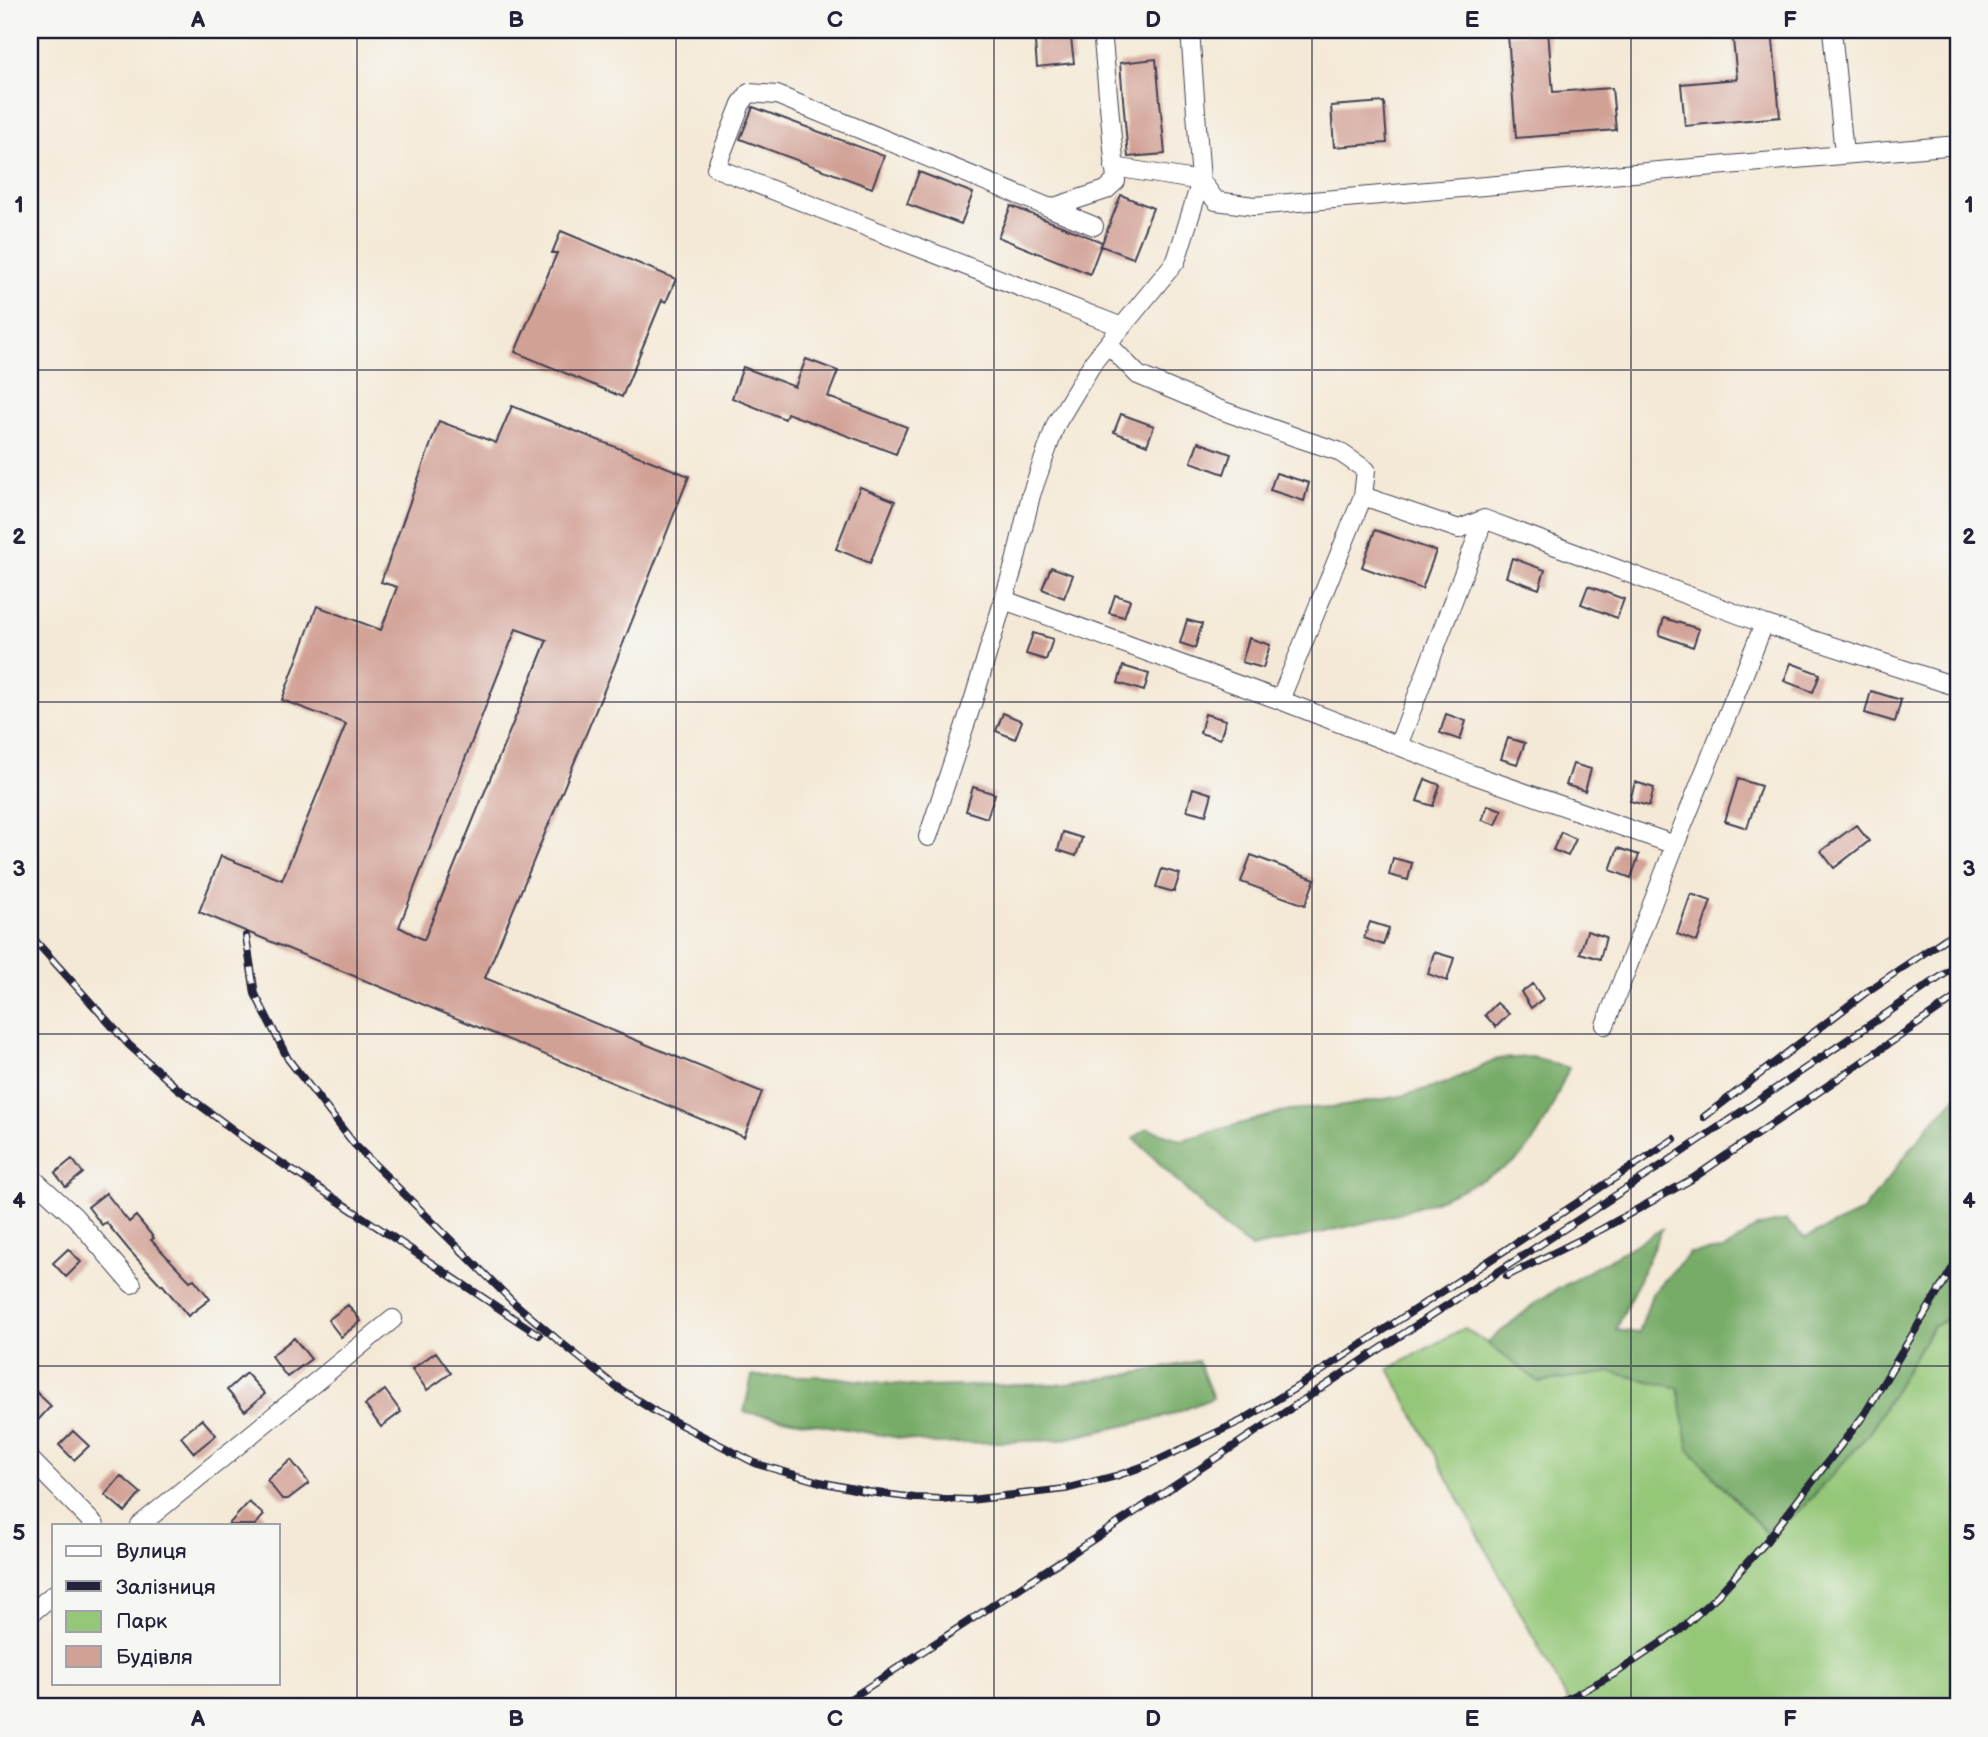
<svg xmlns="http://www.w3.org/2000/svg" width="1988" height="1737" viewBox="0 0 1988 1737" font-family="'Balsamiq Sans',sans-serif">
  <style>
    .green { fill: #94c778; stroke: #5b745a; stroke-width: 2 }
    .forest { fill: #77ac68; stroke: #4c6752; stroke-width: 2 }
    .building { fill: #d2a196; fill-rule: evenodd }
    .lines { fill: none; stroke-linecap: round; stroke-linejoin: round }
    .minor-casing { stroke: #424052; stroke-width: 20 }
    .minor { stroke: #fff; stroke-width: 18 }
    .rail-casing { stroke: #22223b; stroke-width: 8 }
    .rail { stroke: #f6f6f2; stroke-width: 5; stroke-dasharray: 16; stroke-linecap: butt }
    .grid { fill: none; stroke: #22223b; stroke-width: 2; stroke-opacity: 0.55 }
    .neatline { fill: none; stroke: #22223b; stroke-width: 2.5 }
    .grid-label { font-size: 23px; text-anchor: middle; font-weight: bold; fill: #22223b }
  </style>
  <rect width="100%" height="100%" fill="#f6f6f2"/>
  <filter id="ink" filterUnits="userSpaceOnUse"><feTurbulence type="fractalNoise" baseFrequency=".0143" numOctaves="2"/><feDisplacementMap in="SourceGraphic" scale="14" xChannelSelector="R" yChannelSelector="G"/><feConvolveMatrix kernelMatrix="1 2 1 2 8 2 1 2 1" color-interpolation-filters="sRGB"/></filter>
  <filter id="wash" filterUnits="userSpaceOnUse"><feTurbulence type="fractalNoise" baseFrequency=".00686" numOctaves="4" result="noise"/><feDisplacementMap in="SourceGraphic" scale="28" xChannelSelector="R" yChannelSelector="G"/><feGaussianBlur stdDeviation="1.57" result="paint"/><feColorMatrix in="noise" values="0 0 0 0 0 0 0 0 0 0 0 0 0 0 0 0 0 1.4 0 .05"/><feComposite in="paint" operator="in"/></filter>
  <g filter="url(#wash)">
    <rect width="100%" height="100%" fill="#f4e9d6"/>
    <path class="green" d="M1958,1313V1707H1571L1389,1369L1464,1328L1487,1343L1539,1382L1611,1372L1679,1388L1689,1449L1769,1536L1804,1506L1868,1435L1932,1327Z"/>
    <path class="forest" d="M1532,1057L1569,1068C1554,1100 1543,1137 1516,1161C1508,1167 1496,1172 1487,1177C1415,1217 1332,1230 1251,1248L1219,1223L1134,1138L1147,1128L1182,1140L1289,1110L1344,1106L1402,1096L1446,1083L1498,1059Z
      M1958,1095V1313L1932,1327L1868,1435L1804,1506L1769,1536L1689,1449L1678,1388L1611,1372L1539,1382L1487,1343L1539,1300L1662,1229L1616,1330L1639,1333L1652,1294L1689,1253L1724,1250L1757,1227L1786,1220L1805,1238L1862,1212L1927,1128Z
      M1198,1361L1213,1398L1168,1416L1060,1440L936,1444L744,1412L752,1376H820L920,1387L1065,1384L1126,1375Z"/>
    <g id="blocks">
      <path class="building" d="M1034,30H1070L1074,63L1037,67Z
        M1732,30H1772L1780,117L1685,126L1681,84L1737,79Z
        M1548,31L1553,92L1612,88L1616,130L1516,138L1508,35Z
        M1156,59L1165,154L1128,157L1120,63Z
        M1384,102L1387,143L1334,147L1331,106Z
        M753,107L884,156L872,188L740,139Z
        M919,172L973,193L961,224L907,204Z
        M1121,195L1153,208L1133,258L1101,246Z
        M1011,206L1102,242L1090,274L998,237Z
        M561,231L676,279L666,302L662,300L622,397L515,352L557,253H552Z
        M806,359L838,371L828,397L907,427L896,454L787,413L785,419L732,398L743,367L795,387Z
        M512,406L689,476L615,664L485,978L762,1092L744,1137L199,912L221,856L282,880L346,724L282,700L317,606L381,630L397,587L381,582L439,421L496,443ZM516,629L547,640L424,940L399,927Z
        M1121,414L1154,426L1147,445L1114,432Z
        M1198,442L1231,454L1224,474L1191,462Z
        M1276,473L1309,483L1304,501L1270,490Z
        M860,487L895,501L870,563L836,549Z
        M1375,530L1436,551L1422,589L1362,567Z
        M1512,558L1545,570L1539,589L1506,577Z
        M1051,567L1073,575L1064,598L1042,589Z
        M1588,586L1624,599L1617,618L1581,604Z
        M1115,595L1130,600L1124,617L1109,613Z
        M1664,618L1699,629L1693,647L1659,635Z
        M1187,620L1202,624L1195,648L1180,643Z
        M1033,633L1053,639L1046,660L1026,654Z
        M1249,638L1270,645L1263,668L1242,662Z
        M1791,663L1820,674L1813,692L1784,681Z
        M1123,666L1149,674L1144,691L1118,683Z
        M1871,691L1901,700L1895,722L1865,713Z
        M1003,713L1022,721L1015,739L996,731Z
        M1205,714L1226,720L1220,739L1200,733Z
        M1446,714L1466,721L1460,740L1440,733Z
        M1508,738L1525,743L1517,764L1501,759Z
        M1573,764L1591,769L1585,791L1566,785Z
        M1425,779L1440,785L1433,806L1417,801Z
        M1738,779L1761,786L1747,828L1725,821Z
        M1635,782L1654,788L1649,806L1630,801Z
        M973,787L995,794L987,818L966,811Z
        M1193,788L1212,794L1206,815L1187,810Z
        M1488,805L1502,810L1496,825L1482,820Z
        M1856,825L1869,841L1834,868L1821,851Z
        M1063,832L1082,838L1076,856L1058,850Z
        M1561,832L1576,839L1568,856L1553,850Z
        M1618,848L1639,855L1631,878L1610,870Z
        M1251,855L1315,879L1305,905L1241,882Z
        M1393,858L1412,863L1408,880L1389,875Z
        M1162,869L1180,874L1174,892L1156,887Z
        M1691,894L1711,901L1697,942L1677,934Z
        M1370,922L1389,928L1383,945L1364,938Z
        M1587,931L1606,937L1600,959L1580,953Z
        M1434,952L1454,958L1447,981L1428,974Z
        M1533,984L1543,999L1531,1008L1521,992Z
        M1497,1003L1509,1014L1496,1027L1485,1015Z
        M72,1159L83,1173L66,1187L55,1173Z
        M106,1193L129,1222L136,1216L154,1238L151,1240L190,1281L194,1279L210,1299L188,1316L162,1284L161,1285L129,1250L106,1222L102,1225L88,1207Z
        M68,1249L81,1262L66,1277L53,1263Z
        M348,1305L361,1321L341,1337L328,1320Z
        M294,1338L311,1359L287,1377L271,1356Z
        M436,1352L451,1373L427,1390L412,1369Z
        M246,1373L265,1394L245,1411L227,1390Z
        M30,1386L51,1406L30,1429Z
        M385,1390L401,1412L381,1427L365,1405Z
        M202,1419L216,1435L194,1453L181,1437Z
        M73,1431L89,1446L74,1460L59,1445Z
        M291,1460L309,1483L288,1499H282L267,1480Z
        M121,1476L141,1493L125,1512L105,1495Z
        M249,1502L264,1515L255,1525H228Z"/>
    </g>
  </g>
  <g filter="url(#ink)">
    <use href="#blocks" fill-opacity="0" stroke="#424052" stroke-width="2"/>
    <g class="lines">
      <defs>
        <path id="minor" d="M1832,30L1844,154
          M1114,167L1201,181L1216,201L1254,206L1958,145
          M1051,208L1106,190L1116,181L1102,30
          M1094,226L777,95L749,93L741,104L716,168L1122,327
          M1108,344L1138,375L1218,409L1298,438L1338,451L1366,470L1363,496L1459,529L1484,519L1764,624L1958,687
          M1004,600L1280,700L1471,774L1675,845
          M1280,700L1363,496
          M1398,746L1484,519
          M928,837L974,698L1015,562L1031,495L1056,424L1094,361L1176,261L1201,181L1190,30
          M1605,1025L1675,845L1764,624
          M30,1176L75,1217L132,1284
          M30,1459L95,1525
          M140,1525L393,1319
          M30,1614L54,1594"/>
      </defs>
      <use href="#minor" class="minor-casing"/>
      <use href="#minor" class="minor"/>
      <defs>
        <path id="rail" d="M30,935L129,1045L177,1088L244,1138L539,1335
          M246,936L255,994L288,1059L355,1145L512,1301L559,1341L615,1386L656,1412L757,1464L820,1482L869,1492L915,1498L970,1500L1065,1489L1116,1476L1150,1464L1243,1420L1297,1387L1674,1139
          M1704,1117L1865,993L1958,930
          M1507,1276L1602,1229L1692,1179L1958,996
          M838,1707L1132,1514L1389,1343L1673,1158L1958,965
          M1552,1707L1616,1673L1680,1630L1718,1595L1765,1543L1864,1415L1958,1259"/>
      </defs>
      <use href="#rail" class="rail-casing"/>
      <use href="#rail" class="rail"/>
    </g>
  </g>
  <path class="grid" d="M357,30V1707M676,30V1707M994,30V1707M1312,30V1707M1631,30V1707M30,370H1958M30,702H1958M30,1034H1958M30,1366H1958"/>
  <rect width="1988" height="1737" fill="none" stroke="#f6f6f2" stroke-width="77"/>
  <rect x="52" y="1524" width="228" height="161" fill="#f6f6f2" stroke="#a1a1a9" stroke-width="2"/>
  <rect x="66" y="1546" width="35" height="10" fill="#ffffff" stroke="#a1a1a9" stroke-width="2"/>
  <text x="116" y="1558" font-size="21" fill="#22223b">Вулиця</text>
  <rect x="66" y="1581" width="35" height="10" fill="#22223b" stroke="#a1a1a9" stroke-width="2"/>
  <text x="116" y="1594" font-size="21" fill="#22223b">Залізниця</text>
  <rect x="66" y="1611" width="35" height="21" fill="#94c778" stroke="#a1a1a9" stroke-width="2"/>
  <text x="116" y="1628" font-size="21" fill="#22223b">Парк</text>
  <rect x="66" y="1646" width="35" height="21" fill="#d2a196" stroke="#a1a1a9" stroke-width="2"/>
  <text x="116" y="1664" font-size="21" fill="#22223b">Будівля</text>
  <rect x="38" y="38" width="1912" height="1660" class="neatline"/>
  <g class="grid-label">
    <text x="198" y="27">A</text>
    <text x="516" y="27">B</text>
    <text x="835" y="27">C</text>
    <text x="1153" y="27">D</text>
    <text x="1472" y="27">E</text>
    <text x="1790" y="27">F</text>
    <text x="19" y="212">1</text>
    <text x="1969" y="212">1</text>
    <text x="19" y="544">2</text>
    <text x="1969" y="544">2</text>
    <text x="19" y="876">3</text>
    <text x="1969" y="876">3</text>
    <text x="19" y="1208">4</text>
    <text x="1969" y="1208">4</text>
    <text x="19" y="1540">5</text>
    <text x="1969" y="1540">5</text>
    <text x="198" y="1726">A</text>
    <text x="516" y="1726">B</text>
    <text x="835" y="1726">C</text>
    <text x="1153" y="1726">D</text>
    <text x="1472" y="1726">E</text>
    <text x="1790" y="1726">F</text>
  </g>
</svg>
